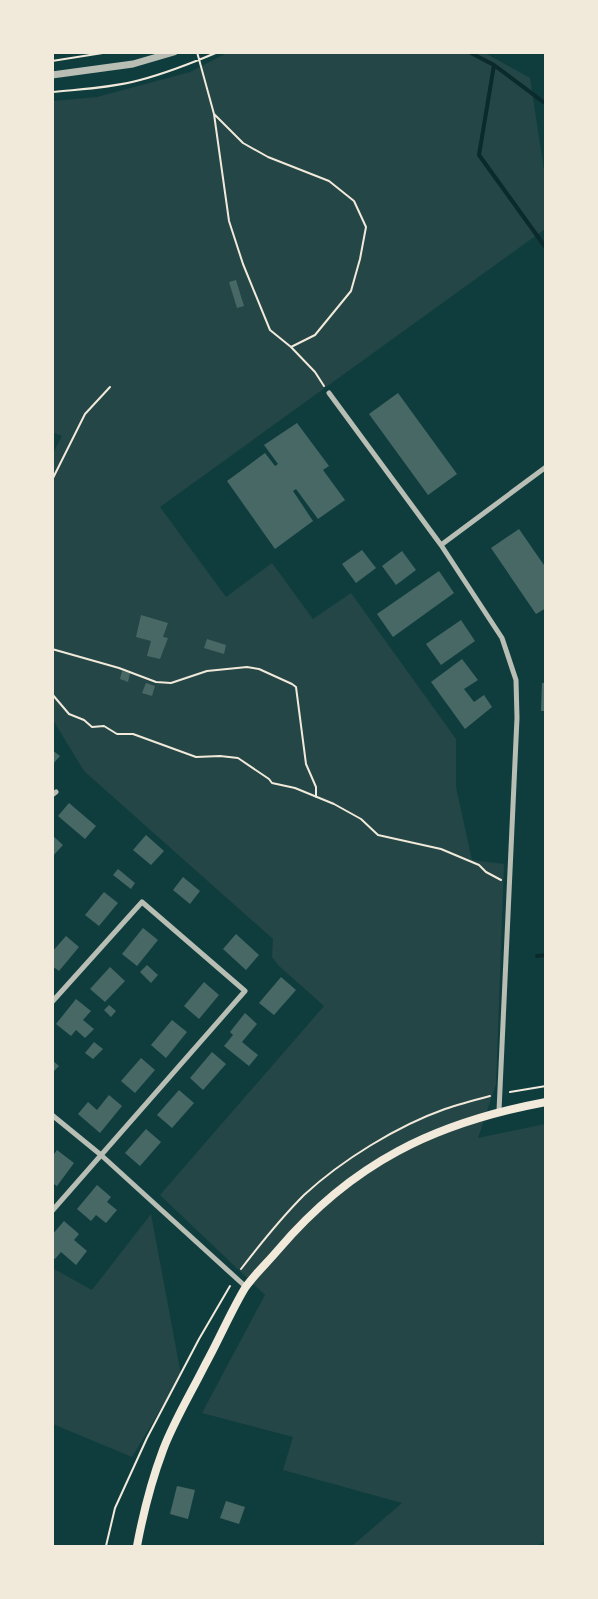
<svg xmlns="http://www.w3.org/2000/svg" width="598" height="1599" viewBox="0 0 598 1599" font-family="Mulish,sans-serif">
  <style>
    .green { fill: #244646 }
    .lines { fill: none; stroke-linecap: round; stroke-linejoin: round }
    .stream { stroke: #0a2a2b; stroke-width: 4 }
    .building { fill: #486865 }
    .path { stroke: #f1e9da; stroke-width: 2 }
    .minor { stroke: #b8beb3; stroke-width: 5 }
    .tertiary { stroke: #b8beb3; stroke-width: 7 }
    .secondary { stroke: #f1e9da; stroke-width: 8 }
  </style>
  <rect width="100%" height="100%" fill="#0f3d3e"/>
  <path class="green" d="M227,53H485L530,78L545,177V229L160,507L226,597L272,563L313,619L351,593L456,739V787L472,860L504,864L496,1084L478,1138L545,1124L546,1540L537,1546H352L402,1503L283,1470L293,1437L202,1413L265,1295L160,1195L324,1006L278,965L272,957L273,939L84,771L53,720L52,455L62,436L52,432L53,101L97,97L190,72Z
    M151,1214L181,1375L132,1457L53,1424L52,1268L92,1290Z"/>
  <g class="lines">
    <path class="stream" d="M469,52L494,65L479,155L546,248
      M494,65L546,104
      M537,956L546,955"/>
  </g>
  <path class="building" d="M236,280L244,306L237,308L229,282Z
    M398,393L457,474L428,495L369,414Z
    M297,423L329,466L323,470L345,500L318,519L296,489L293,491L313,521L275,549L227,481L265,453L275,466L278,464L264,445Z
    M519,529L546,568V608L536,614L491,548Z
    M362,550L376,568L356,583L342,564Z
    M402,551L416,570L396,585L382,566Z
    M439,571L454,593L393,637L377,614Z
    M141,615L168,623L163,637L168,638L160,659L147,656L151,641L136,637Z
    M461,620L475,641L441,665L426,644Z
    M207,639L226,645L224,654L204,648Z
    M462,659L478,680L464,689L474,702L484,695L492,707L465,729L431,682Z
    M122,671L130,673L128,682L120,679Z
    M146,683L155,686L152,696L142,693Z
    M542,683H546V711H541Z
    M52,750L60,756L52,765Z
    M69,803L96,826L85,839L58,816Z
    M52,835L63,845L52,857Z
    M146,835L164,851L151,865L133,850Z
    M118,869L135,883L131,889L113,875Z
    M183,877L200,891L190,904L173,890Z
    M104,892L118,903L99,926L85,915Z
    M143,928L158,940L137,966L122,954Z
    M236,934L259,955L246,970L223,949Z
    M66,936L79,947L59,971L52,966V952Z
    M147,965L158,975L151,983L140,972Z
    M110,967L125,981L105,1002L90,989Z
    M281,977L296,990L274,1015L259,1003Z
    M204,982L219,995L199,1019L184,1006Z
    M76,999L91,1011L83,1020L94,1029L85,1038L76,1030L71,1036L56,1024Z
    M109,1005L116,1011L111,1017L104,1010Z
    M245,1013L257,1024L242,1042L258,1055L249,1066L224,1046L233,1035L230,1032Z
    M172,1020L187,1032L166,1058L151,1045Z
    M94,1042L103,1049L93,1059L85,1053Z
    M212,1052L226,1064L203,1090L190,1078Z
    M141,1058L155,1070L135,1093L121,1081Z
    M52,1060L59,1066L52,1073Z
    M179,1090L194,1103L172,1128L157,1115Z
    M109,1095L122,1106L100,1133L78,1114L88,1102L97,1110Z
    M146,1129L161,1142L140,1166L125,1153Z
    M57,1150L74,1163L57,1186L52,1183V1157Z
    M97,1185L111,1197L107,1202L117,1210L106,1223L96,1215L91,1221L77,1209Z
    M64,1221L79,1234L74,1240L87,1251L76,1265L61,1252L55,1259L52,1257V1235Z
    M177,1486L195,1490L188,1519L170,1514Z
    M226,1501L245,1507L239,1524L220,1518Z"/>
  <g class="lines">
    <path class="path" d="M197,52L214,114L229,221L243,264L270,330L291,347L315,335L351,291L360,259L366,227L354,201L329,181L268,157L243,143L214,114
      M52,61L109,52
      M52,92C81,89 111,88 140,80C167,73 192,63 218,52
      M291,347L315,372L324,386
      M52,480L85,414L110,387
      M52,649L119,668L156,682L171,683L207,671L247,667L259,669L292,684L296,687L306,764L316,787V797
      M52,694L69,714L84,720L92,727L104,726L117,734H133L196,757L220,756L238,758L269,779L272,783L295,788L334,804L361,819L378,835L441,849L479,865L486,872L501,880
      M510,1092L546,1086
      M241,1269C261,1243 281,1218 304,1195C342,1160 397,1126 445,1109C460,1104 475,1100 490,1096
      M106,1546L115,1508L147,1438L199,1339L230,1286"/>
    <path class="minor" d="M329,393L441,545L502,638L516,680L517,718L499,1111
      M441,545L546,467
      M52,795L56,792
      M52,1002L142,902L245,991L52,1211
      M52,1115L101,1155L246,1287"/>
    <path class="tertiary" d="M52,75L133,64L174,52"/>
    <path class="secondary" d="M137,1546C143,1514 151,1482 163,1450C174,1421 191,1393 205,1365C219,1340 230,1313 245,1288C254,1275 267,1263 278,1250C352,1163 434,1123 546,1102"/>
  </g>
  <rect width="598" height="1599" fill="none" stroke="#f1e9da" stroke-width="108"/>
</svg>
